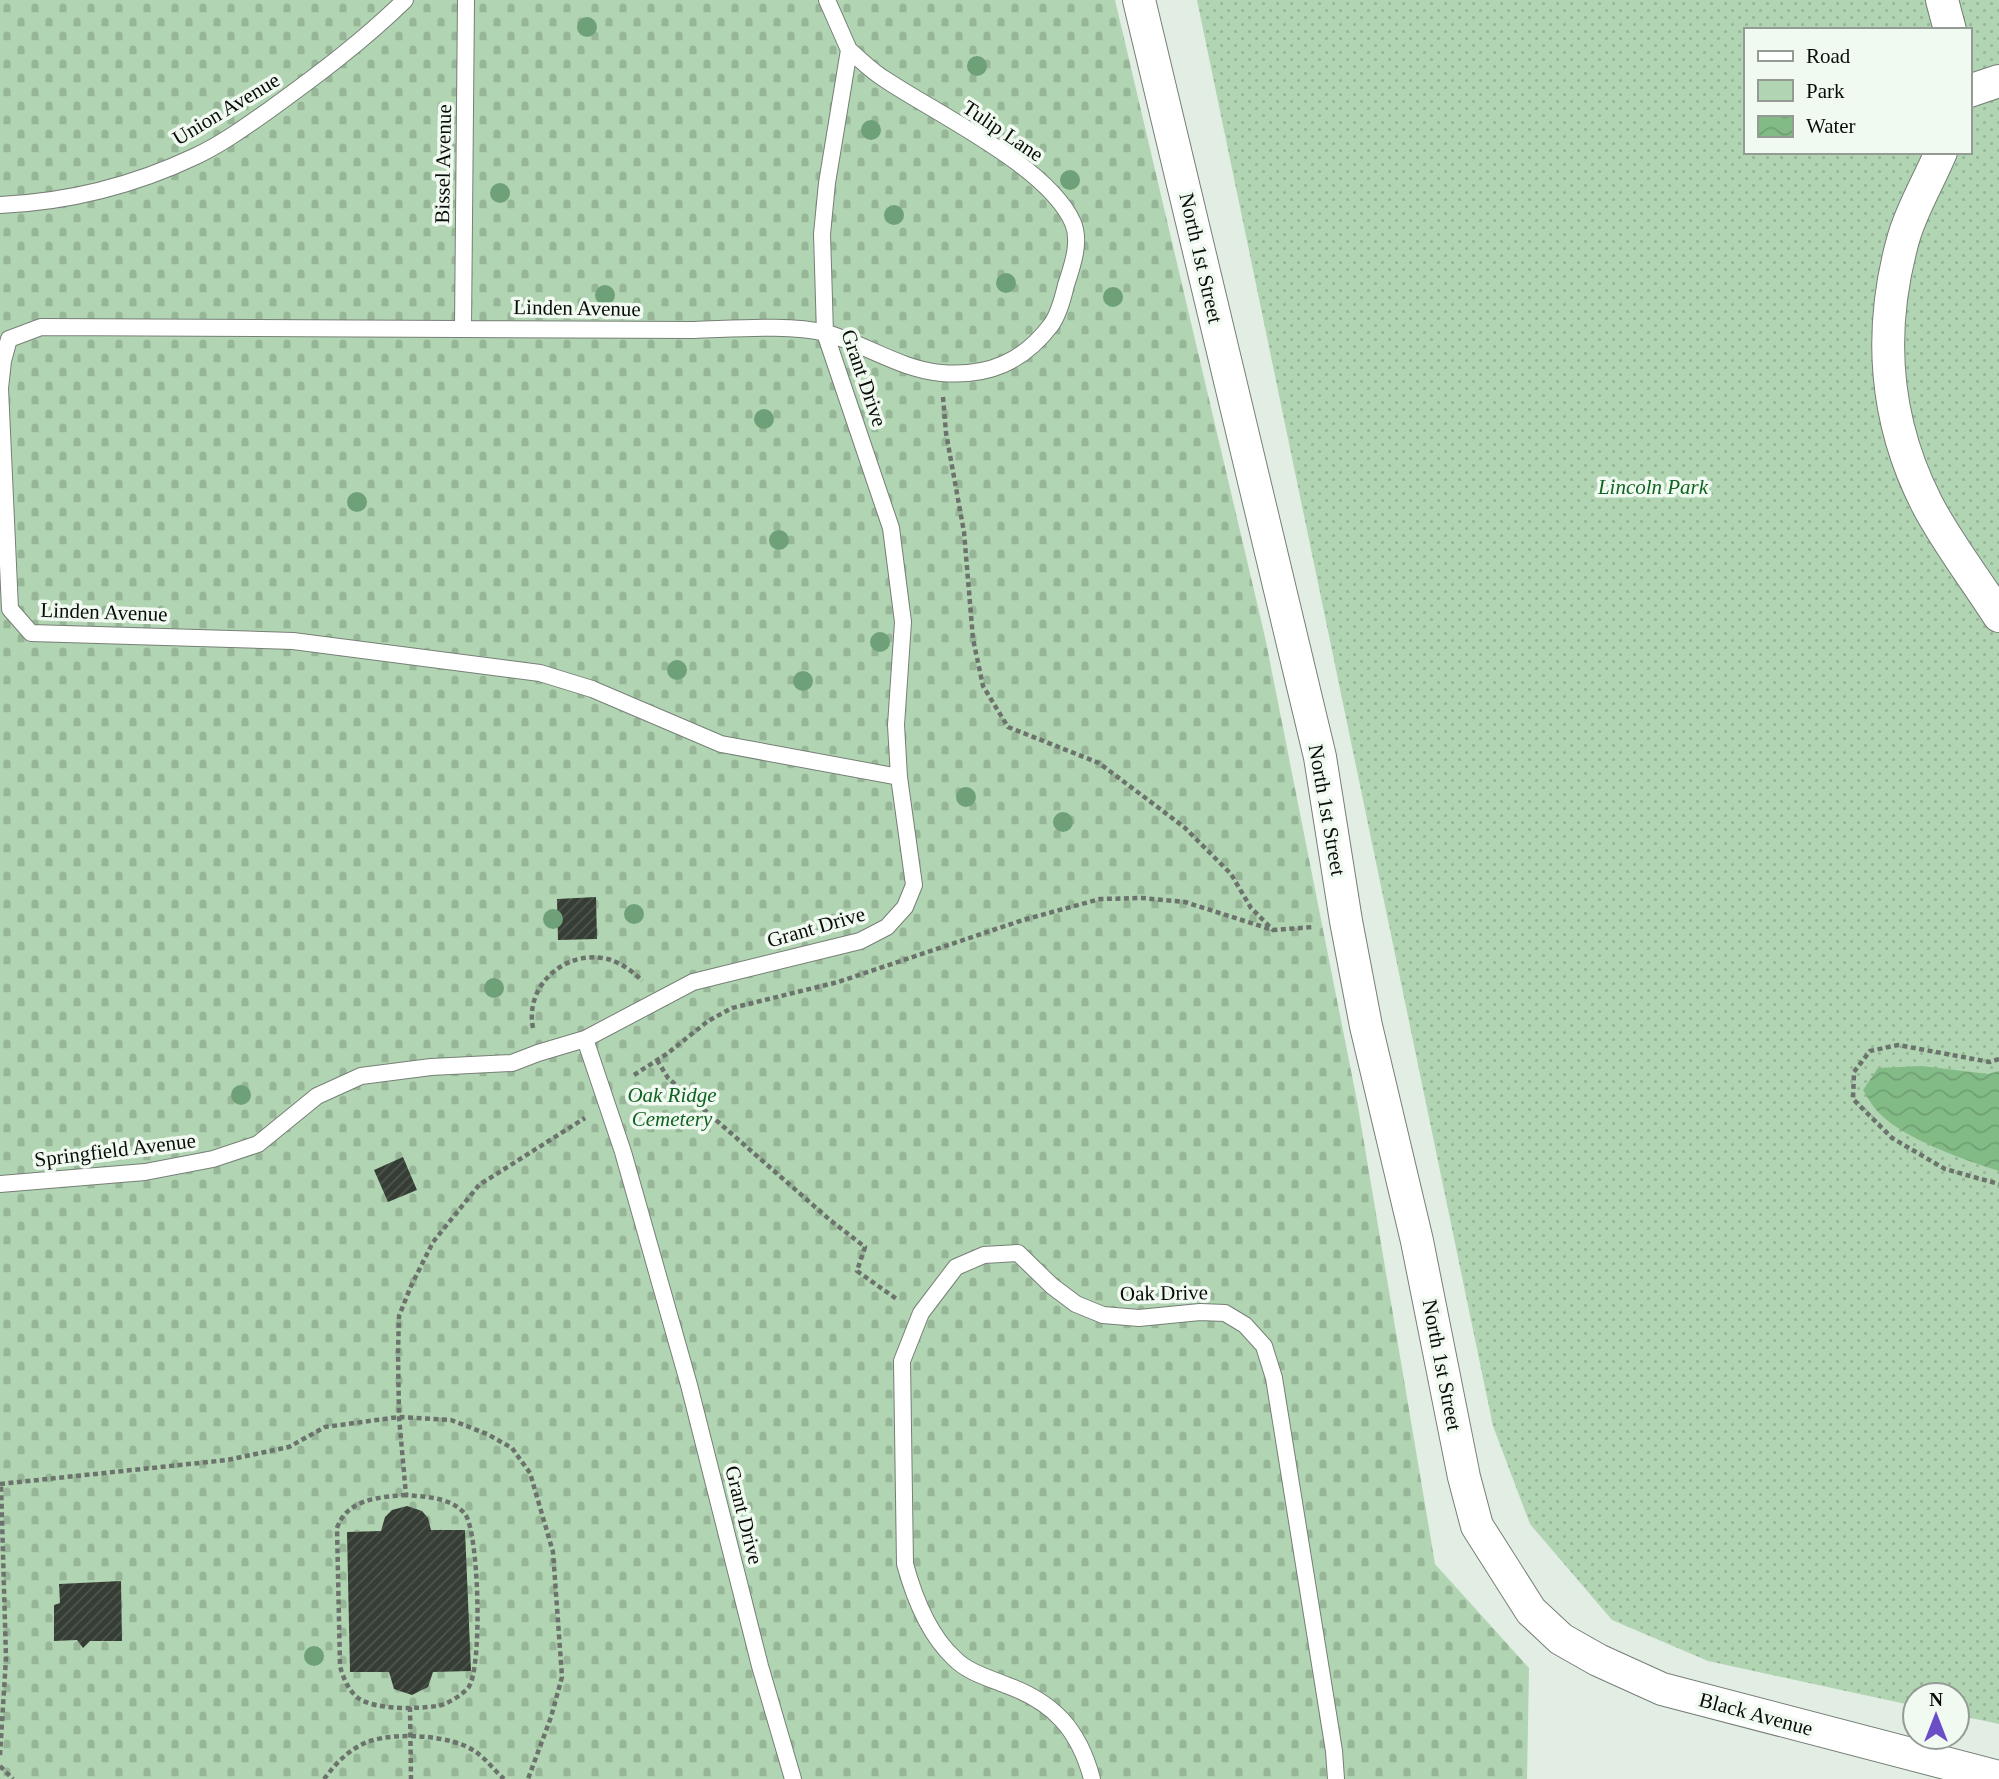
<svg xmlns="http://www.w3.org/2000/svg" width="1999" height="1779" viewBox="0 0 1999 1779" font-family="'Times New Roman',serif">
  <style>
    .green { fill: url(#green-dots); fill-rule: evenodd }
    .cemetery { fill: url(#cemetery-stones) }
    .water { fill: url(#water-waves) }
    .building { fill: url(#building-hatch) }
    .lines { fill: none; stroke-linecap: round; stroke-linejoin: round }
    .service-casing { stroke: #767f76; stroke-width: 18 }
    .minor-casing { stroke: #767f76; stroke-width: 34 }
    .path { stroke: #6c736c; stroke-width: 4.5; stroke-dasharray: 5 3.5; stroke-linecap: butt }
    .service { stroke: #fff; stroke-width: 16 }
    .minor { stroke: #fff; stroke-width: 32 }
    .tree { fill: #6fa179 }
    .labels { text-anchor: middle; stroke-width: 7; stroke-linejoin: round; paint-order: stroke }
    .street-label { font-size: 21px; fill: #090c09; stroke: #f0faf0 }
    .park-label { font-size: 21px; font-style: italic; fill: #116323; stroke: #f0faf0 }
  </style>
  <defs>
    <pattern id="green-dots" width="8" height="8" patternUnits="userSpaceOnUse" patternTransform="scale(1.75)"><rect width="8" height="8" fill="#b1d5b2"/><path d="M2 2h.1M6 6h.1" fill="none" stroke="#97b698" stroke-width="1.8" stroke-linecap="round"/></pattern>
    <pattern id="cemetery-stones" width="16" height="16" patternUnits="userSpaceOnUse" patternTransform="scale(1.75)"><rect width="16" height="16" fill="#b1d5b2"/><path d="M2 7V4a2 2 0 0 1 4 0v3zM10 15v-3a2 2 0 0 1 4 0v3z" fill="#97b698"/></pattern>
    <pattern id="water-waves" width="16" height="10" patternUnits="userSpaceOnUse" patternTransform="scale(1.75)"><rect width="16" height="10" fill="#83bb87"/><path d="M0 5q4-4 8 0t8 0" fill="none" stroke="#70a073"/></pattern>
    <pattern id="building-hatch" width="6" height="6" patternUnits="userSpaceOnUse" patternTransform="scale(1.75)"><rect width="6" height="6" fill="#353d35"/><path d="M-1 1l2-2M0 6l6-6M5 7l2-2" fill="none" stroke="#4f554f"/></pattern>
  </defs>
  <rect width="100%" height="100%" fill="#e2ede3"/>
  <path class="green" d="M1197,0H1999V1724L1957,1715V1695H1915V1706L1708,1661L1612,1620L1530,1524L1493,1426ZM1745,30H1969V152H1745Z"/>
  <path class="cemetery" d="M0,0H1115L1265,637L1357,1101L1435,1564L1529,1668L1527,1779H0Z"/>
  <path class="water" d="M1922,1066L1988,1074L1999,1071V1171C1965,1160 1904,1139 1879,1113C1873,1107 1868,1098 1863,1090L1878,1068Z"/>
  <path class="building" d="M596,897L597,939L558,940L557,899Z
    M403,1157L417,1190L388,1202L374,1170Z
    M407,1506L422,1511L428,1518L431,1530H465L471,1671L433,1672L428,1687L412,1695L394,1689L389,1672H350L347,1532L381,1531L385,1517L392,1510Z
    M121,1581L122,1641H90L83,1648L77,1640L54,1641V1605L60,1603L59,1584Z"/>
  <g class="lines">
    <defs>
      <path id="service" d="M849,50C861,60 872,72 886,80C937,114 1049,167 1073,223C1081,242 1072,267 1066,285C1063,298 1059,314 1051,325C1023,362 988,377 941,373C900,369 865,344 826,333C790,324 732,329 694,330L41,327L9,339L3,361L0,388L10,609L31,633L293,641L540,673L592,689L721,744L899,777
        M0,205C67,202 135,185 196,156C222,144 248,125 272,108C319,74 364,40 405,0
        M463,328L466,0
        M585,1039L623,1152L689,1385L760,1666L793,1779
        M0,1184L145,1172L213,1159L258,1144L317,1096L361,1076L431,1067L512,1063L538,1053L585,1039L693,982L860,941L887,927L905,907L914,885L899,777L896,725L903,622L891,528L825,333L822,234L827,183L849,50L827,0
        M1092,1779C1079,1730 1054,1702 1006,1685C989,1678 967,1672 954,1658C928,1634 914,1597 905,1564L902,1361L921,1313L956,1267L984,1255L1018,1253L1052,1286L1076,1304L1103,1315L1139,1318L1200,1312L1225,1313L1245,1325L1264,1346L1274,1378L1334,1751L1336,1779"/>
      <path id="minor" d="M1139,0L1320,757L1346,921L1366,1026L1417,1241L1464,1477L1477,1526L1531,1611L1561,1639L1598,1660L1662,1689L1999,1777
        M1942,0L1950,30
        M1969,91L1999,81
        M1941,152C1929,181 1911,210 1903,240C1878,330 1884,420 1927,504C1946,541 1976,580 1999,616"/>
    </defs>
    <use href="#service" class="service-casing"/>
    <use href="#minor" class="minor-casing"/>
    <path class="path" d="M943,397L946,433L964,532L973,639L983,686L1008,727L1099,763L1184,827L1231,874L1251,908L1273,930
      M533,1028C524,984 568,947 611,960C622,964 634,972 642,981
      M1999,1059L1990,1062L1898,1045L1870,1051L1854,1072L1853,1099L1892,1138L1945,1169L1999,1184
      M657,1060L668,1078L830,1220L865,1247L857,1271L898,1300
      M634,1075L668,1053L708,1021L732,1008L838,982L1023,920L1100,899L1142,898L1185,902L1273,930L1313,927
      M0,1484L227,1460L289,1447L325,1427L399,1417L451,1420L487,1434L512,1448L530,1473L553,1552L562,1677L551,1717L528,1779
      M406,1495C379,1497 347,1499 337,1528L340,1666C343,1677 348,1690 358,1698C375,1710 416,1709 437,1706C446,1705 462,1695 468,1688C483,1670 479,1532 465,1514C451,1497 426,1497 406,1495L399,1417L398,1352L399,1316L411,1286L433,1242L479,1185L585,1118
      M410,1707L411,1779
      M0,1755L6,1658L1,1484
      M0,1766L13,1779
      M324,1779C336,1763 350,1748 370,1741C398,1732 452,1735 476,1752C486,1759 495,1771 504,1779"/>
    <use href="#service" class="service"/>
    <use href="#minor" class="minor"/>
  </g>
  <g class="tree">
    <circle cx="587" cy="27" r="10"/>
    <circle cx="977" cy="66" r="10"/>
    <circle cx="871" cy="130" r="10"/>
    <circle cx="1070" cy="180" r="10"/>
    <circle cx="500" cy="193" r="10"/>
    <circle cx="894" cy="215" r="10"/>
    <circle cx="1006" cy="283" r="10"/>
    <circle cx="605" cy="295" r="10"/>
    <circle cx="1113" cy="297" r="10"/>
    <circle cx="764" cy="419" r="10"/>
    <circle cx="357" cy="502" r="10"/>
    <circle cx="779" cy="540" r="10"/>
    <circle cx="880" cy="642" r="10"/>
    <circle cx="677" cy="670" r="10"/>
    <circle cx="803" cy="681" r="10"/>
    <circle cx="966" cy="797" r="10"/>
    <circle cx="1063" cy="822" r="10"/>
    <circle cx="634" cy="914" r="10"/>
    <circle cx="553" cy="919" r="10"/>
    <circle cx="494" cy="988" r="10"/>
    <circle cx="241" cy="1095" r="10"/>
    <circle cx="314" cy="1656" r="10"/>
  </g>
  <g class="labels">
    <g class="street-label">
      <text transform="translate(226 109) rotate(-31)" y="7">Union Avenue</text>
      <text transform="translate(1003 131) rotate(34)" y="7">Tulip Lane</text>
      <text transform="translate(443 164) rotate(-89)" y="7">Bissel Avenue</text>
      <text transform="translate(1201 258) rotate(77)" y="7">North 1st Street</text>
      <text transform="translate(577 308) rotate(1)" y="7">Linden Avenue</text>
      <text transform="translate(864 378) rotate(71)" y="7">Grant Drive</text>
      <text transform="translate(104 612) rotate(2)" y="7">Linden Avenue</text>
      <text transform="translate(1327 810) rotate(80)" y="7">North 1st Street</text>
      <text transform="translate(816 927) rotate(-16)" y="7">Grant Drive</text>
      <text transform="translate(115 1150) rotate(-7)" y="7">Springfield Avenue</text>
      <text transform="translate(1164 1293) rotate(-1)" y="7">Oak Drive</text>
      <text transform="translate(1442 1365) rotate(79)" y="7">North 1st Street</text>
      <text transform="translate(744 1515) rotate(76)" y="7">Grant Drive</text>
      <text transform="translate(1756 1714) rotate(15)" y="7">Black Avenue</text>
    </g>
    <g class="park-label">
      <text x="1653" y="494">Lincoln Park</text>
      <text x="672" y="1102">Oak Ridge<tspan x="672" dy="24">Cemetery</tspan></text>
    </g>
  </g>
  <rect x="1744" y="28" width="228" height="126" fill="#f0faf0" stroke="#949b94" stroke-width="2"/>
  <rect x="1758" y="51" width="35" height="10" fill="#ffffff" stroke="#949b94" stroke-width="2"/>
  <text x="1806" y="63" font-size="21" fill="#090c09">Road</text>
  <rect x="1758" y="80" width="35" height="21" fill="#b1d5b2" stroke="#949b94" stroke-width="2"/>
  <text x="1806" y="98" font-size="21" fill="#090c09">Park</text>
  <rect x="1758" y="116" width="35" height="21" fill="url(#water-waves)" stroke="#949b94" stroke-width="2"/>
  <text x="1806" y="133" font-size="21" fill="#090c09">Water</text>
  <g transform="translate(1936 1716)"><circle r="33" fill="#f0faf0" stroke="#949b94" stroke-width="2"/>
  <path d="M0-5L12 26L0 18L-12 26Z" fill="#6a4dc7"/>
  <text y="-10" font-size="19" font-weight="bold" text-anchor="middle" fill="#090c09">N</text>
  </g>
</svg>
